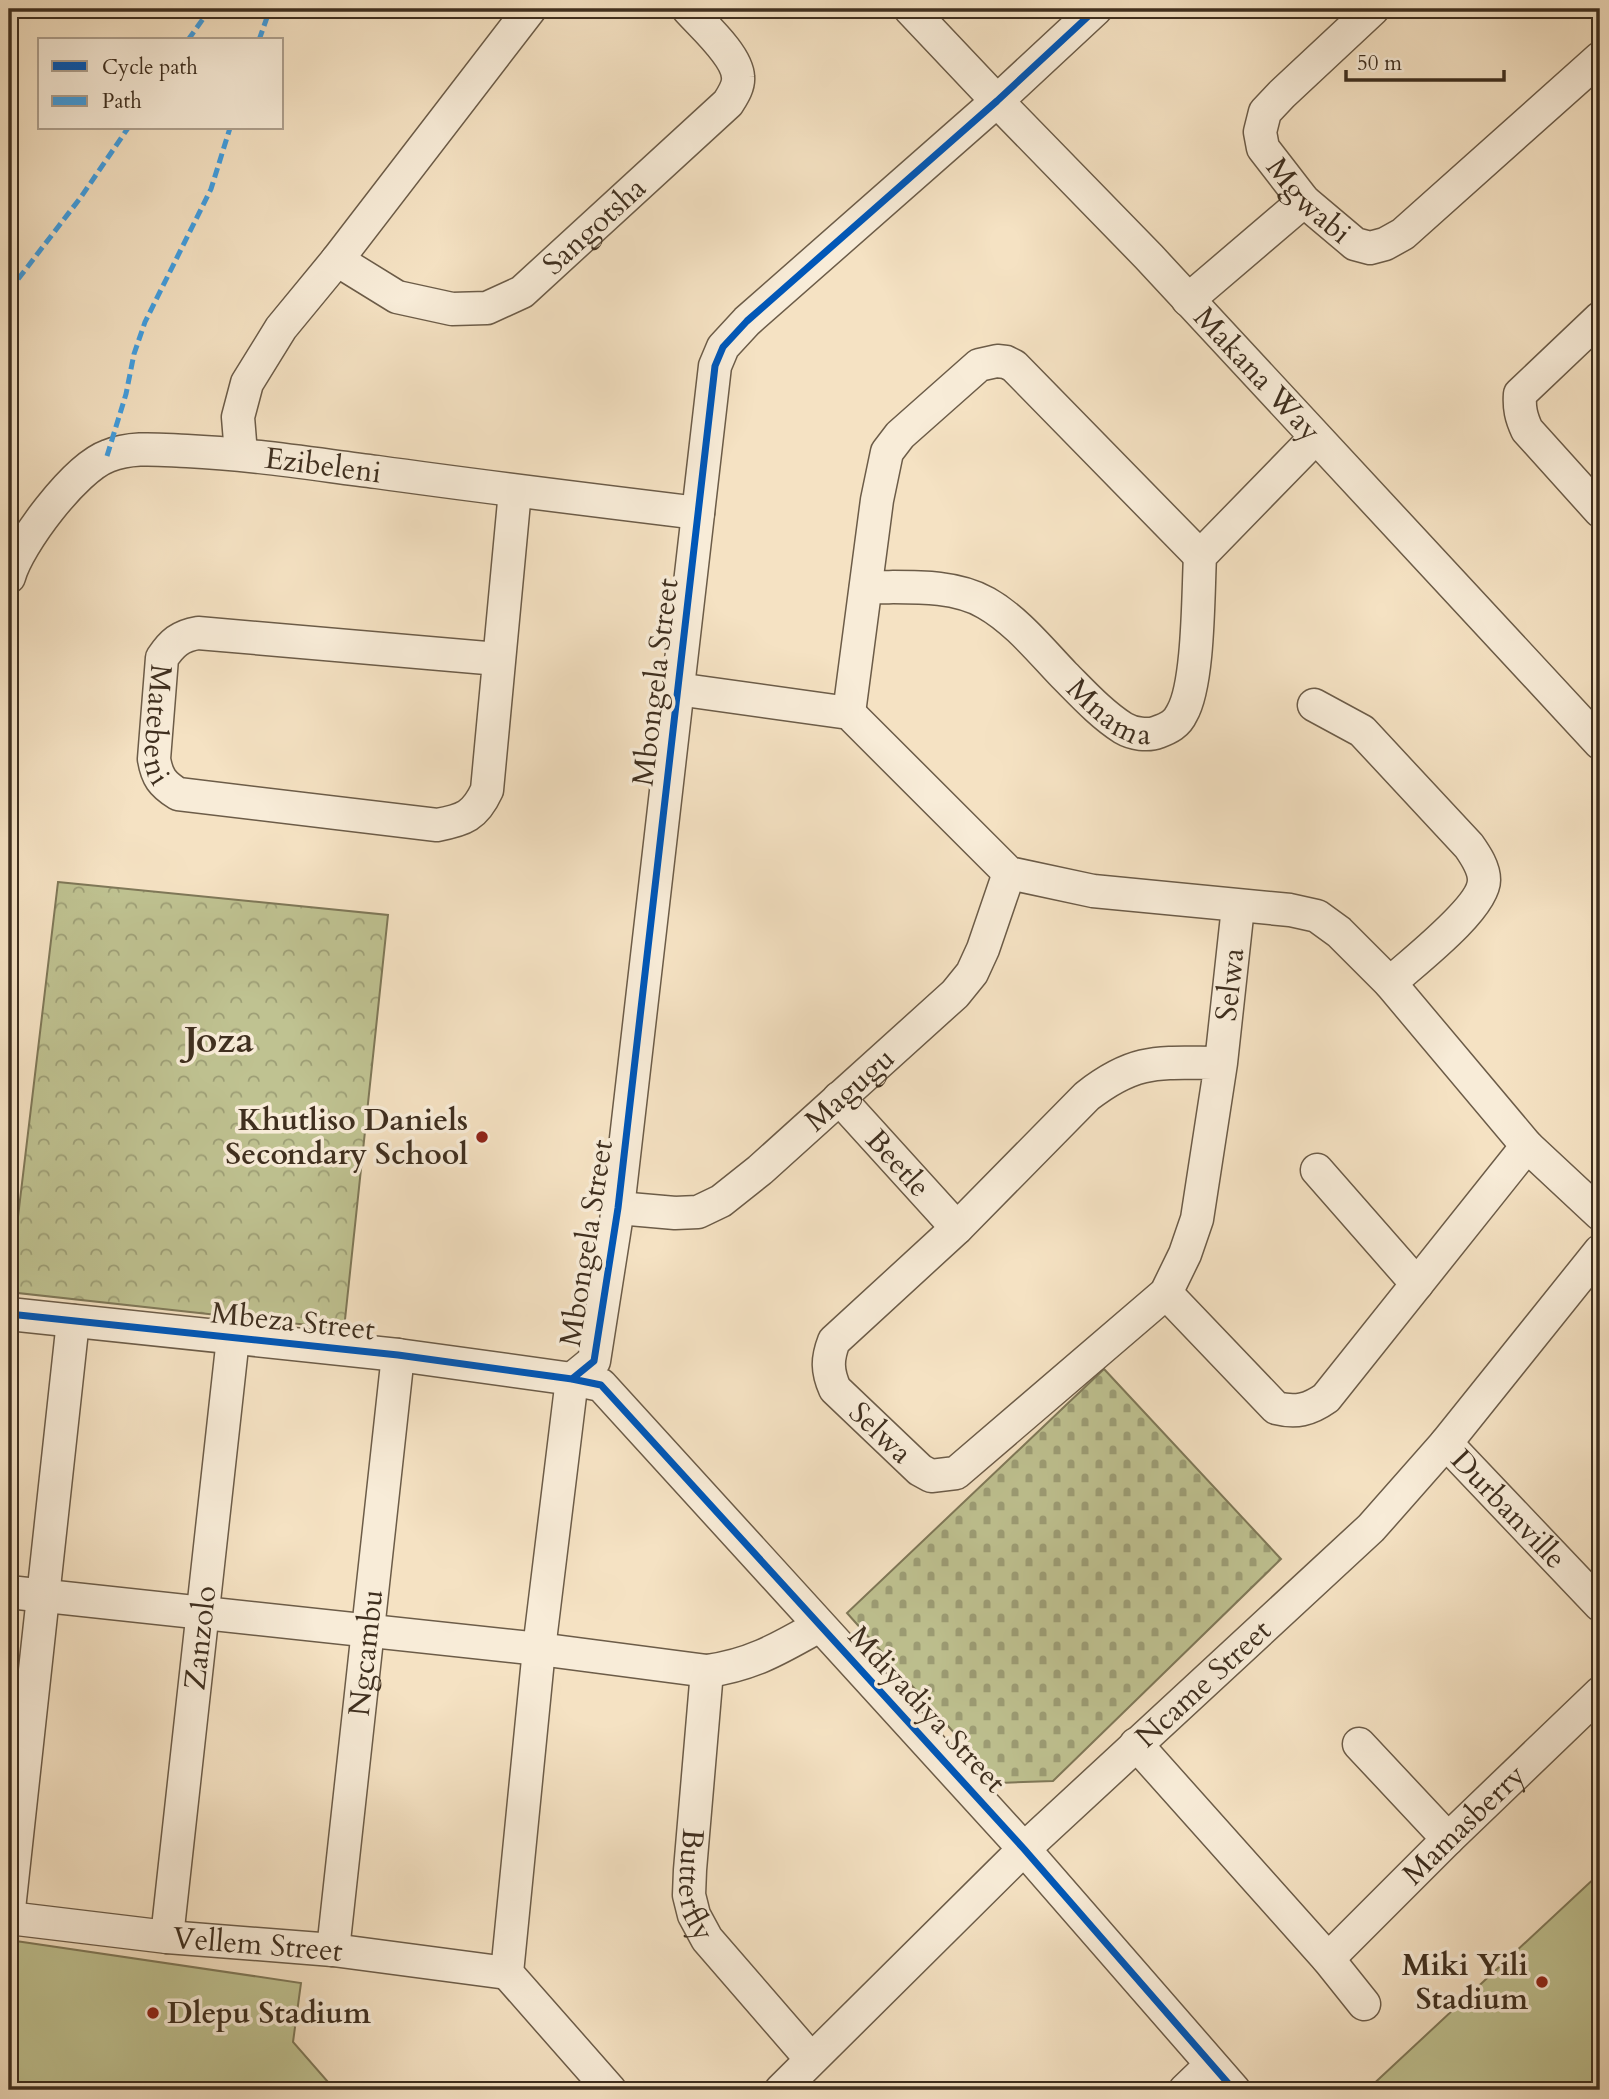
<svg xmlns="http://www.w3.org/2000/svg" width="1609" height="2099" viewBox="0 0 1609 2099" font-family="Cardo,serif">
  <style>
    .cemetery { fill: url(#cemetery-stones); stroke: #7f7858; stroke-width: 2 }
    .park { fill: url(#park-crowns); stroke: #7f7858; stroke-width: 2 }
    .garden { fill: #bfc291; stroke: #7f7858; stroke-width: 2 }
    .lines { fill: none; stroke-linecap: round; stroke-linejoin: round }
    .minor-casing { stroke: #6c5c48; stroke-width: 35 }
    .minor { stroke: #f8ecd8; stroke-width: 32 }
    .quiet { stroke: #3f9de0; stroke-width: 5; stroke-dasharray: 10 5; stroke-linecap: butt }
    .cycleway-casing { stroke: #f8ecd8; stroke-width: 11 }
    .cycleway { stroke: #0057b8; stroke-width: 7 }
    .poi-dot { fill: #8f2418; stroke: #f8ecd8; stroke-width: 2.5 }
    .labels { text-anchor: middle; stroke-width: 7; stroke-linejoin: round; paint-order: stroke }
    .street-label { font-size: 30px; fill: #3f2f1f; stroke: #f8ecd8 }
    .poi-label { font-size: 30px; font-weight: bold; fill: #3f2f1f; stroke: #f8ecd8; text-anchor: end }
    .district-label { font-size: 37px; font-weight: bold; fill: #3f2f1f; stroke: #f8ecd8 }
  </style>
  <defs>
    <pattern id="cemetery-stones" width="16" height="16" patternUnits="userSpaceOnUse" patternTransform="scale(1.75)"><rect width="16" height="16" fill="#bfc291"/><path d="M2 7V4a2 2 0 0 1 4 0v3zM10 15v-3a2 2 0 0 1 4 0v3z" fill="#9d9e76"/></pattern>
    <pattern id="park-crowns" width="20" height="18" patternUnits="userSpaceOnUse" patternTransform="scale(1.75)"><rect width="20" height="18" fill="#bfc291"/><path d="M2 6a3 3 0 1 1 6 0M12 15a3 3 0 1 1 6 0" fill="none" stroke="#9d9e76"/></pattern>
  </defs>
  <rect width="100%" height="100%" fill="#f5e2c3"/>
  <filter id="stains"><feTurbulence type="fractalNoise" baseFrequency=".00286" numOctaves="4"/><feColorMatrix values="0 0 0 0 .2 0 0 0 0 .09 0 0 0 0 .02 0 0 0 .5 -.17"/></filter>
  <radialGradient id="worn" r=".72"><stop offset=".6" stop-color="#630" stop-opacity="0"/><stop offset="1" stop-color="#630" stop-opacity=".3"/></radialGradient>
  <path class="cemetery" d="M1104,1369L1281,1559L1053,1781L999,1783L847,1613Z"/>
  <path class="park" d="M58,882L388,915L344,1329L9,1292Z"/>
  <path class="garden" d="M1600,1873V2090H1367Z
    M9,1940L301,1983L293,2042L335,2090H9Z"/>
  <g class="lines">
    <defs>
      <g id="minor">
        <path id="s1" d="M910,9L997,101L1149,257L1600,743"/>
        <path id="s2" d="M1373,9L1282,94L1265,112L1260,132L1263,148L1304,201L1355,244L1370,248L1385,244L1403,234L1600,58"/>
        <path id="s3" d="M337,260L397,297L452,309L487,308L522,292L728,103C733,95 739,86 738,77C737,55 702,25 688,9"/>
        <path d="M1188,300L1304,201"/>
        <path d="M1600,318L1520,394C1519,408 1521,417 1527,430L1600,511"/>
        <path d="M241,454L238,417L247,383L281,328L337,260L530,9"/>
        <path id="s4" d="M9,577C18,544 75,468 108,456C133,446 160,450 187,451C251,454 313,464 377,472C484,487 591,500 698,513"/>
        <path id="s5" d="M866,587C904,588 951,583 986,603C1016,620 1040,650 1064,675C1082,693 1101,714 1123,728C1133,734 1148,736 1158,732C1169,728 1177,724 1182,713C1199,684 1198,593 1200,556L1315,438"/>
        <path id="s6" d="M498,659L198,633C180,636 172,643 162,658L154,759C157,777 162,784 178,794L437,825C464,820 475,816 487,790L515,491"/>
        <path d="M677,689L849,713L1009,873L1093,891L1290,910L1317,916L1339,932L1390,983L1527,1146L1600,1214"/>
        <path d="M1314,705L1362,731L1469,846C1476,856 1484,868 1484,880C1484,908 1412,963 1390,983"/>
        <path d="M849,713L877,500L887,452L900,435L979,365L997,361L1006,362L1014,366L1200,556"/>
        <path id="s7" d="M1221,1063C1161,1063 1137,1057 1087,1096L957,1228L834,1341C827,1359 827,1371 835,1389L920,1470L931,1476L956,1473L1166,1293L1185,1254L1197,1219L1221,1063L1238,907"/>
        <path id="s8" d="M839,1098L957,1228"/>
        <path d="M1317,1170L1417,1284"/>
        <path id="s9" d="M618,1208L675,1213L698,1212L721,1201L760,1170L955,994L972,973L983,949L1009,873"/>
        <path d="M1166,1293L1276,1408C1296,1413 1309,1410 1326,1398L1527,1146"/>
        <path d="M9,1314L398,1355L572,1379L601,1385L1024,1849L1234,2090"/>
        <path d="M572,1379L594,1361L618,1208L715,366L723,347L747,321L997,101L1096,9"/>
        <path d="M572,1379L539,1649L507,1973L610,2090"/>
        <path id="s10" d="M1446,1443L1600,1605"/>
        <path d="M9,1592L539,1649L707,1671C752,1665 780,1648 819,1626"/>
        <path id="s11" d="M707,1671L690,1870L689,1895L694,1915L707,1939L811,2059"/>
        <path d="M1136,1744L1328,1959L1364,2004"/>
        <path d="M1359,1744L1448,1839"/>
        <path d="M9,1909L73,1321"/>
        <path id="s12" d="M9,1918L167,1937L333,1950L507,1973"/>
        <path id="s13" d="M167,1937L233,1338"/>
        <path id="s14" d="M333,1950L398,1355"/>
        <path id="s15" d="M1328,1959L1448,1839L1600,1693"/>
        <path id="s16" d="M781,2090L1024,1849L1371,1528L1446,1443L1600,1251"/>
        <path d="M1185,2090L1211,2065"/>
      </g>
    </defs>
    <use href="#minor" class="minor-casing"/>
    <use href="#minor" class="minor"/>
    <path class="quiet" d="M188,40L210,9
      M259,40L270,9
      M9,291L81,197L128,128
      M107,456L126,394L134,354L145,322L211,189L230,128"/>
    <defs>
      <path id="cycleway" d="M9,1314L398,1355L572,1379L601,1385L1024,1849L1234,2090
        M572,1379L594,1361L618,1208L715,366L723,347L747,321L997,101L1096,9"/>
    </defs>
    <use href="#cycleway" class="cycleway-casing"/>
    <use href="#cycleway" class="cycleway"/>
  </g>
  <g class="poi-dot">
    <circle cx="482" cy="1137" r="7"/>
    <circle cx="1542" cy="1982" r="7"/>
    <circle cx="153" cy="2013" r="7"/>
  </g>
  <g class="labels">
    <g class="street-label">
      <text dy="10" stroke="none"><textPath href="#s2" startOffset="256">Mgwabi</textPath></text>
      <text dy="10" stroke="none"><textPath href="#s3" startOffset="298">Sangotsha</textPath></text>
      <text dy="10" stroke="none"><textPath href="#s1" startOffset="504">Makana Way</textPath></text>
      <text dy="10" stroke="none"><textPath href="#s4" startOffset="376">Ezibeleni</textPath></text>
      <text transform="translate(655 682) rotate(-83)" y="10">Mbongela Street</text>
      <text dy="10" stroke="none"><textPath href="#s5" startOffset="289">Mnama</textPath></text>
      <text dy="10" stroke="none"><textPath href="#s6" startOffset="413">Matebeni</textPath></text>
      <text dy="10" stroke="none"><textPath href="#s7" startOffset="1293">Selwa</textPath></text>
      <text dy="10" stroke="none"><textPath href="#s9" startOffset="276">Magugu</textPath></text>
      <text dy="10" stroke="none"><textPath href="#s8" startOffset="88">Beetle</textPath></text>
      <text transform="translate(586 1243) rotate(-81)" y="10">Mbongela Street</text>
      <text transform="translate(293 1321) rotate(6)" y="10">Mbeza Street</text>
      <text dy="10" stroke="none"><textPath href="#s7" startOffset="607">Selwa</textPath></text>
      <text dy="10" stroke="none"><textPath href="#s10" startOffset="91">Durbanville</textPath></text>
      <text dy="10" stroke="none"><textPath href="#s13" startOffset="301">Zanzolo</textPath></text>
      <text dy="10" stroke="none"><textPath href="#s14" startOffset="299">Ngcambu</textPath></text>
      <text dy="10" stroke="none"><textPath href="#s16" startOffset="586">Ncame Street</textPath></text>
      <text transform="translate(927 1709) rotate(47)" y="10">Mdiyadiya Street</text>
      <text dy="10" stroke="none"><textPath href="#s15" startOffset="191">Mamasberry</textPath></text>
      <text dy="10" stroke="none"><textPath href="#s11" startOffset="215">Butterfly</textPath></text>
      <text dy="10" stroke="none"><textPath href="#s12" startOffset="250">Vellem Street</textPath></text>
    </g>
    <g class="poi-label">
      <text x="468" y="1130">Khutliso Daniels<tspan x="468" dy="34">Secondary School</tspan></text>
      <text x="1528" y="1975">Miki Yili<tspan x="1528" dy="34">Stadium</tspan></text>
      <text x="167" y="2023" text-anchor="start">Dlepu Stadium</text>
    </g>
    <g class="district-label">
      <text x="219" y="1052">Joza</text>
    </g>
  </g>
  <rect width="1609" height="2099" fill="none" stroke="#f5e2c3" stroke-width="35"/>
  <rect x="10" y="10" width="1588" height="2078" fill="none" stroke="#3f2f1f" stroke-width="3.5"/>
  <rect x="18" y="18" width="1574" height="2064" fill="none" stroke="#3f2f1f" stroke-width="2"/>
  <rect x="38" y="38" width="245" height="91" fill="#f8ecd8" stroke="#aea08e" stroke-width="2"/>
  <rect x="52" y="61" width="35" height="10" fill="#0057b8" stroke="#aea08e" stroke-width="2"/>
  <text x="102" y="74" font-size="21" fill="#3f2f1f">Cycle path</text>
  <rect x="52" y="96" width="35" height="10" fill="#3f9de0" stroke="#aea08e" stroke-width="2"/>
  <text x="102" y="108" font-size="21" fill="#3f2f1f">Path</text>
  <path d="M1346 70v10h158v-10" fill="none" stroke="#3f2f1f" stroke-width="3.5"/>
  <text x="1357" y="70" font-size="21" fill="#3f2f1f" stroke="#f8ecd8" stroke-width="5" paint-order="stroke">50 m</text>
  <rect width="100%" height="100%" filter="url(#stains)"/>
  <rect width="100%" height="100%" fill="url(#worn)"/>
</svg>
